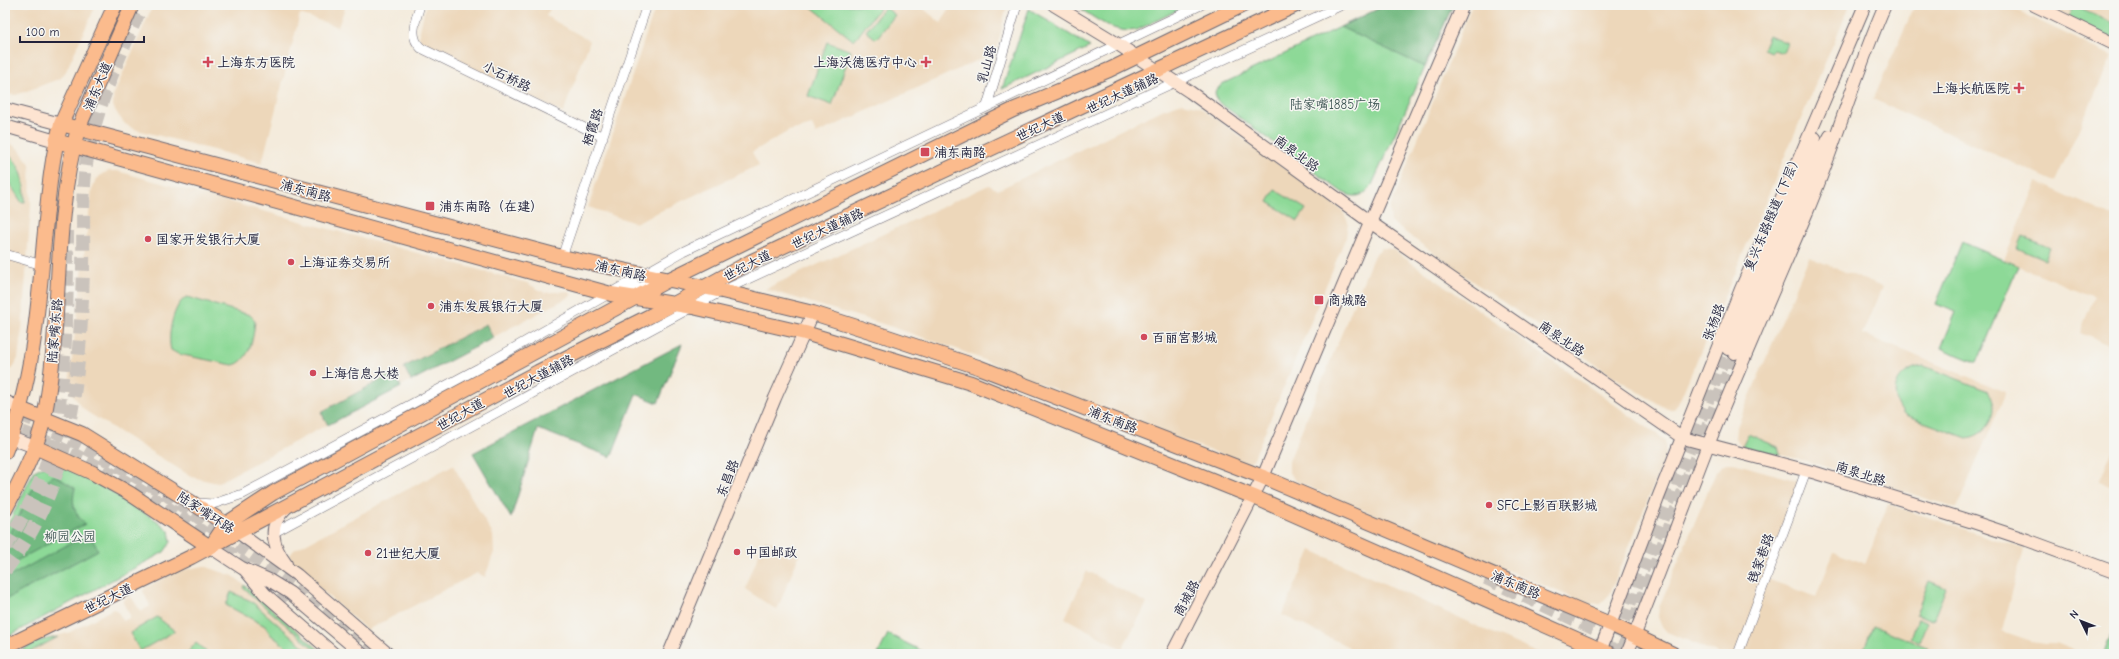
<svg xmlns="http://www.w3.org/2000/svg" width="2119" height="659" viewBox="0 0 2119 659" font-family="'Comic Neue','LXGW WenKai TC',sans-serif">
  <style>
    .built { fill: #edd7ba }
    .green { fill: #8dd997; stroke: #587e69 }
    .forest { fill: #72b980; stroke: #4a6e5e }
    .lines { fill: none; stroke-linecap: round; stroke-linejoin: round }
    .secondary-tunnel { stroke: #cac3bc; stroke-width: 12; stroke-dasharray: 12 6; stroke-linecap: butt }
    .primary-tunnel { stroke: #cac3bc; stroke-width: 14; stroke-dasharray: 14 7; stroke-linecap: butt }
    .street-casing { stroke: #6c6873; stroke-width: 10 }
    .secondary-casing { stroke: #6c6873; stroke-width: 14 }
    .primary-casing { stroke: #6c6873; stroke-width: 16 }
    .street { stroke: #fff; stroke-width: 9 }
    .secondary { stroke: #fde4d1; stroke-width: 12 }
    .primary { stroke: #fbbb8d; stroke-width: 14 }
    .poi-dot { fill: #d1495b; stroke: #f6f6f2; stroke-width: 1.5 }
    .labels { text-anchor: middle; stroke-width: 3; stroke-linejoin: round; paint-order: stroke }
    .poi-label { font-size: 13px; fill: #22223b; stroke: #f6f6f2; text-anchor: start }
    .street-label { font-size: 13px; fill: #22223b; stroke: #f6f6f2 }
    .park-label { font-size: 13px; fill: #425957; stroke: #f6f6f2 }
  </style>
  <rect width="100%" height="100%" fill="#f6f6f2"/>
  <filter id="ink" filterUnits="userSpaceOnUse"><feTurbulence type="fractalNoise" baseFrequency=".025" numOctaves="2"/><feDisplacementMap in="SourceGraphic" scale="8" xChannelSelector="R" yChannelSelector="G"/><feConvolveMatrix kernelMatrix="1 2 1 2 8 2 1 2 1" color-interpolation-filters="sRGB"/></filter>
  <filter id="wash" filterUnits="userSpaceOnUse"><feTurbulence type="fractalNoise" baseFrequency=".012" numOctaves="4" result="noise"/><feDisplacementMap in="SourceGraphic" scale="16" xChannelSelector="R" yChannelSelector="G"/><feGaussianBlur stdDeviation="0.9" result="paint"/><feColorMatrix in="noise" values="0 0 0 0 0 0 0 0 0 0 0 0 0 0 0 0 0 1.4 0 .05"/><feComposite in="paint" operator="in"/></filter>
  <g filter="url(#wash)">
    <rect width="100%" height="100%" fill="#f4ebdc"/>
    <path class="built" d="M5,5H96L66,71L61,78L24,92L16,95L5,94Z
      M153,5H346L338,27L300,14L262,163L134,129L125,124L118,115L113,106V96Z
      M426,5H552L546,16L590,41L563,113L424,45L420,42L419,34Z
      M656,5H919L941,23L951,5H1007L996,52L816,134L812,125L789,131L752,152L759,165L635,223L588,207Z
      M1472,5H1850L1678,404L1674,409H1667L1616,378L1475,283L1391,222L1390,208Z
      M1915,5H2006L2112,56L2055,182L1873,99Z
      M2044,5H2114V39Z
      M1183,103L1200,107L1342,210L1348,222L1346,237L1296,358L1254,458L1248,464L1162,433L957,349L880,323L765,289L989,185L998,190L1164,109Z
      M5,140L19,149L30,164L31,205L22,329L18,358L14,367L5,374Z
      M109,171H117L527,283L545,293L566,291L571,293V296L217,483L192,477L87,412L80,405L70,391L69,384L92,189L96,180L102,174Z
      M2037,182L2114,217V347L2080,333L2094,297L2004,260Z
      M1382,248L1392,249L1665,440L1666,454L1610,594L1601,603L1588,604L1297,482L1289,473V461L1374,255Z
      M1809,257L1882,287L1862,334L2006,392L1957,508L1807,461L1742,446L1738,442L1735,438L1736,429Z
      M2114,447V488L2099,482Z
      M1726,463H1733L1802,482L1767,579L1816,597L1834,552L1865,564L1888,504L2024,549L2002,631L2037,643H2056L2076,651L2075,654H1719L1667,632L1661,625L1658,617L1659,607L1716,472L1721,466Z
      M453,465L493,535L494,552L485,577L477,573L367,630L290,562V555L294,550Z
      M765,539L800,553L777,610L745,589Z
      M1311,550L1485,630L1540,654H1347L1349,647L1282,615Z
      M204,566L233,576L258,595L327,654H13L38,640L68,633L113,609L117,610L123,621L131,617L123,603V600L129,596L132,598L141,612L150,606L143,591L144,588L178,571Z
      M1087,571L1147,603L1122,649L1065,618Z"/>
    <path class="green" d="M809,5H882L854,41Z
      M1092,5H1188L1137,30C1115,34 1100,21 1082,10Z
      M1386,5H1453L1371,187C1361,198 1354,198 1342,192L1217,101L1215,92L1222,84Z
      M2074,5L2114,23V39L2068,17Z
      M885,7L895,15L876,39L866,31Z
      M1029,9L1090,47L1002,89Z
      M1769,35L1787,43L1783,53L1774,50L1772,52L1763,49Z
      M827,42L851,51L832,105L808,96Z
      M5,151C22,164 25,180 25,202L22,203L5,176Z
      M1275,190L1306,209L1298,221L1268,202Z
      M2022,236L2050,248L2045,260L2017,248Z
      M1962,242L2018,266L1977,363L1941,348L1956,312L1936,304Z
      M187,297L250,315L255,320C254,335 250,362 233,365L178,354L171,350C167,336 173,303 187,297Z
      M1924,366L1988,391C2002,409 1990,435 1967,438L1905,415C1886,394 1896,369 1924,366Z
      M1748,434L1778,447L1780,455L1742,446Z
      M50,463C81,467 131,505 159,522L169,531L171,542L164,552L5,638V531L34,471Z
      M1929,581L1946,588L1933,620L1916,614Z
      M244,585L324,654H320L243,588Z
      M231,592L251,601L312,654H296L271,635L265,626L226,605Z
      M157,617L175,631L140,651L130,633Z
      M1918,618L1928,622L1920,642L1911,638Z
      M1873,626L1927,647L1924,654H1862Z
      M888,634L928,654H878Z
      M2111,635L2114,636V654H2103Z
      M58,637L26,654H15L38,641Z
      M196,643L209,654L188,652Z"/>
    <path class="forest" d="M1386,5H1453L1425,67L1340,27Z
      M486,324L493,338L411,381L404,367Z
      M682,344L658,403L636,394L611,457L538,429L511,518L473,453Z
      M394,373L401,387L328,425L321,412Z
      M54,475L75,488C71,503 74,514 85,524L5,567V544L35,484L46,482Z
      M89,533L98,550L5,600V579Z"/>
  </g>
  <g filter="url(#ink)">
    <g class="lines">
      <path class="secondary-tunnel" d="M5,409L34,421L81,446L163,493L298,589L374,654
        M5,425C104,459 211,529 287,601
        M1611,654L1728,349
        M1621,654L1735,353"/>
      <path class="primary-tunnel" d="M5,547C20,522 37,494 46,466C67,396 67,304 67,231
        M5,570C73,486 80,373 83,269C84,232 81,195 87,158C97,103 120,55 142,5
        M1486,578L1649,654
        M1596,640L1626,654"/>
      <defs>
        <path id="street" d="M420,5C416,20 408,36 421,48L603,137
          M987,106L1017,5
          M5,254L42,265
          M562,257L647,5
          M621,292L651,284
          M197,503L213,504L243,494L479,368L684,251L1201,5
          M273,533L722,291L1342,5
          M1738,654L1806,471"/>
        <path id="secondary" d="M1054,5L1110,39L1190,92L1370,222L1683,438L1816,473L1973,522L2027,540L2114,572
          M2034,5L2114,44
          M5,109L61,124
          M5,126L56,141
          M1728,349L1809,160L1815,138
          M1735,353L1797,212L1820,155L1830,136
          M5,401L20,409
          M5,436L35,447
          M286,508C267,526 272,545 286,564
          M232,528L297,575L388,654
          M210,547L242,568L269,580L290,593L362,654
          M245,570L265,594L334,654
          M669,654L775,398L813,313
          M1172,654L1263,477L1370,222L1463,5
          M1599,654L1658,498L1741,289L1799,159L1865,5
          M1627,654C1655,585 1681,514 1708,445C1740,366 1774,289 1807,212C1836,144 1855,73 1885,5"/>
        <path id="primary" d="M61,124L562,257L722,291L813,313L885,336L978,367L1263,477L1610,624L1673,654
          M56,141L611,294L693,307L805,333L971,383L1254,497L1610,654
          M20,409L82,434L226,524
          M35,447L93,473L129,493L210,547
          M5,452C32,385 38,313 44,241C48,202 50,163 61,124L115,5
          M5,510C20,481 37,449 44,418C63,324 52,221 78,129L132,5
          M212,545L226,524L273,493L668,280L1013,110L1109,70L1243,5
          M5,647L191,557L538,372L674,304L752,261L1296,5"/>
      </defs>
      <use href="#street" class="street-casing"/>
      <use href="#secondary" class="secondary-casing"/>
      <use href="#primary" class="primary-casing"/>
      <use href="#street" class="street"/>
      <use href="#secondary" class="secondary"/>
      <use href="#primary" class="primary"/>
    </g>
  </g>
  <g class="poi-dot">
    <path d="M206 56h4v4h4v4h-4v4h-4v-4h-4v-4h4z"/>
    <path d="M924 56h4v4h4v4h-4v4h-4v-4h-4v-4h4z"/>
    <path d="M2017 82h4v4h4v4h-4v4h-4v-4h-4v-4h4z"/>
    <rect x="920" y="147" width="10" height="10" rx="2"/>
    <rect x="425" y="201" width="10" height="10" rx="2"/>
    <circle cx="148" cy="239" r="4"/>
    <circle cx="291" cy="262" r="4"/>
    <rect x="1314" y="295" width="10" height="10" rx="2"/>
    <circle cx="431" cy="306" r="4"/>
    <circle cx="1144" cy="337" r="4"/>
    <circle cx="313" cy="373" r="4"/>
    <circle cx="1489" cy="505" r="4"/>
    <circle cx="737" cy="552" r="4"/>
    <circle cx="368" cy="553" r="4"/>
  </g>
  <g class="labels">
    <g class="poi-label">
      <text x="217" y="67">上海东方医院</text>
      <text x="917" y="67" text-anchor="end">上海沃德医疗中心</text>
      <text x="2010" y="93" text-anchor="end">上海长航医院</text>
      <text x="934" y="157">浦东南路</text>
      <text x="439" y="211">浦东南路（在建）</text>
      <text x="156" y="244">国家开发银行大厦</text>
      <text x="299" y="267">上海证券交易所</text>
      <text x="1328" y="305">商城路</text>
      <text x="439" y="311">浦东发展银行大厦</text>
      <text x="1152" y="342">百丽宫影城</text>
      <text x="321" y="378">上海信息大楼</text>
      <text x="1497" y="510">SFC上影百联影城</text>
      <text x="745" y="557">中国邮政</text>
      <text x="376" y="558">21世纪大厦</text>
    </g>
    <g class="street-label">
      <text transform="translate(986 64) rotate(-74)" y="5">乳山路</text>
      <text transform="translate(507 76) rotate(26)" y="5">小石桥路</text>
      <text transform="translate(97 86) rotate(-67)" y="5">浦东大道</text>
      <text transform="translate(1122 93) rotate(-25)" y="5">世纪大道辅路</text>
      <text transform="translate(1040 126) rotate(-25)" y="5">世纪大道</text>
      <text transform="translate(592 127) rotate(-72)" y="5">栖霞路</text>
      <text transform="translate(1297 153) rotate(36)" y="5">南泉北路</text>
      <text transform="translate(306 190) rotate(15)" y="5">浦东南路</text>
      <text transform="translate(1770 216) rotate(-67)" y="5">复兴东路隧道 (下层)</text>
      <text transform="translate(827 228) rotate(-25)" y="5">世纪大道辅路</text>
      <text transform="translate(747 265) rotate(-27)" y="5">世纪大道</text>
      <text transform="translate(621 270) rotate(13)" y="5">浦东南路</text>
      <text transform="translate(1713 322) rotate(-69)" y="5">张杨路</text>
      <text transform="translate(54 331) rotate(-85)" y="5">陆家嘴东路</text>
      <text transform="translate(1562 338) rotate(34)" y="5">南泉北路</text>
      <text transform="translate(538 376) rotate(-28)" y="5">世纪大道辅路</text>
      <text transform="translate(460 414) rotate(-29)" y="5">世纪大道</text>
      <text transform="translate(1113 419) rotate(21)" y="5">浦东南路</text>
      <text transform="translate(1861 473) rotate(18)" y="5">南泉北路</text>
      <text transform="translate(727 478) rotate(-68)" y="5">东昌路</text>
      <text transform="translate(206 512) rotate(33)" y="5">陆家嘴环路</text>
      <text transform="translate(1760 558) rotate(-70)" y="5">钱家巷路</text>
      <text transform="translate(1516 584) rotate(23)" y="5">浦东南路</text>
      <text transform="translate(108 598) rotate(-26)" y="5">世纪大道</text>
      <text transform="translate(1186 598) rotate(-62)" y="5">商城路</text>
    </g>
    <g class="park-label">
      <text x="1335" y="109">陆家嘴1885广场</text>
      <text x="70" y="541">柳园公园</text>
    </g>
  </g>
  <rect width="2119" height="659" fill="none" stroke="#f6f6f2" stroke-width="20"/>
  <g transform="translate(2081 621) rotate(313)" stroke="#f6f6f2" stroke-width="3" paint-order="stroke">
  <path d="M0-3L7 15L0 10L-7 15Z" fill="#22223b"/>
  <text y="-6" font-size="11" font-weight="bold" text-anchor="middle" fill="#22223b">N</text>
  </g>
  <path d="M20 36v6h124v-6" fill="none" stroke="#22223b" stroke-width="2"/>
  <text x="26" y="36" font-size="12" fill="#22223b" stroke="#f6f6f2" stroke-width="3" paint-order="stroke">100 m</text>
</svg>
